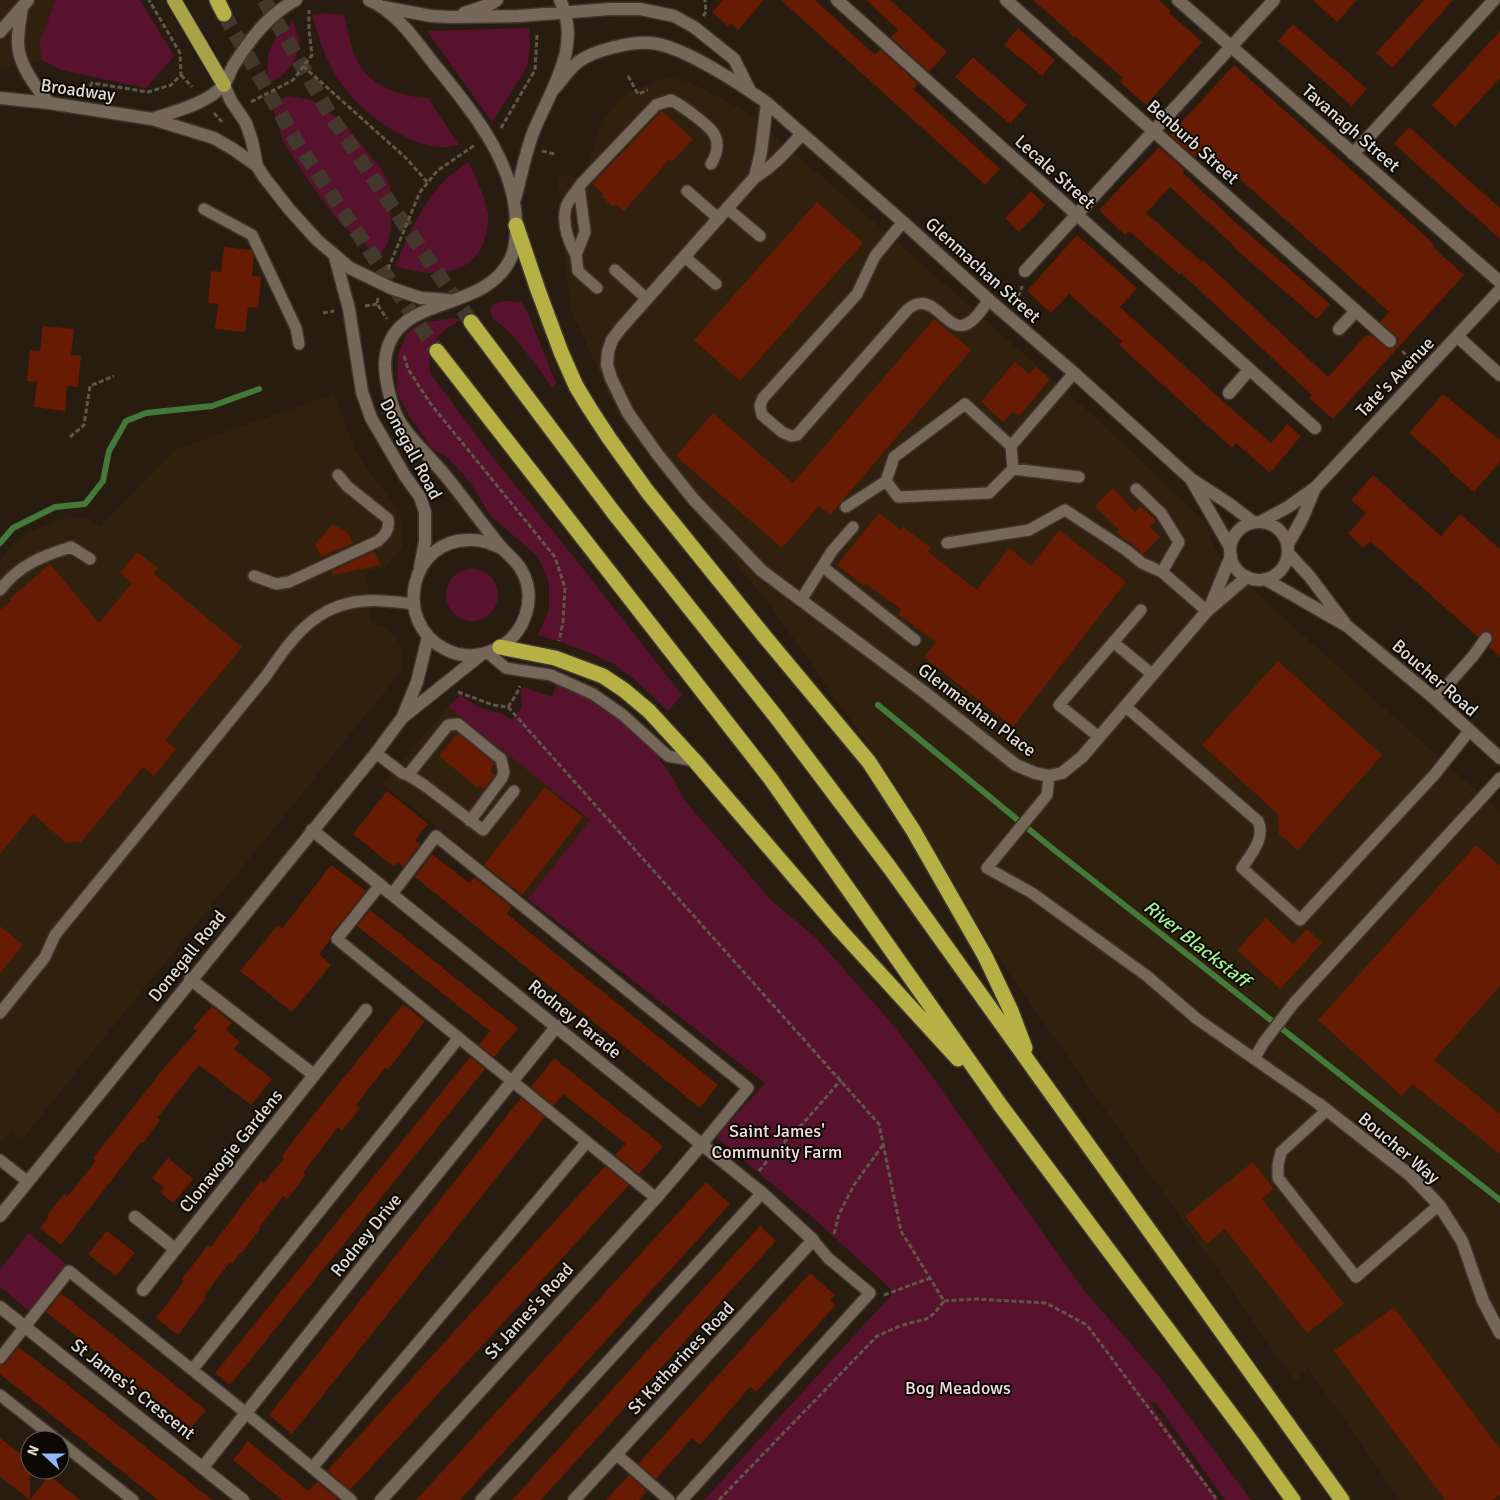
<svg xmlns="http://www.w3.org/2000/svg" width="1500" height="1500" viewBox="0 0 1500 1500" font-family="Signika,sans-serif">
  <style>
    .built { fill: #30210e }
    .green { fill: #59122d }
    .lines { fill: none; stroke-linecap: round; stroke-linejoin: round }
    .stream { stroke: #437a39; stroke-width: 6 }
    .building { fill: #661b02 }
    .motorway-tunnel { stroke: #43382c; stroke-width: 15; stroke-dasharray: 15 8; stroke-linecap: butt }
    .service-casing { stroke: #3d352e; stroke-width: 14 }
    .minor-casing { stroke: #3d352e; stroke-width: 15 }
    .tertiary-casing { stroke: #3d352e; stroke-width: 15 }
    .trunk-casing { stroke: #3d352e; stroke-width: 16 }
    .motorway-casing { stroke: #3d352e; stroke-width: 18 }
    .path { stroke: #60564a; stroke-width: 3; stroke-dasharray: 5 2.5; stroke-linecap: butt }
    .service { stroke: #766859; stroke-width: 11 }
    .minor { stroke: #766859; stroke-width: 12 }
    .tertiary { stroke: #766859; stroke-width: 12 }
    .trunk { stroke: #a9a249; stroke-width: 14 }
    .motorway { stroke: #b6b045; stroke-width: 15 }
    .labels { text-anchor: middle; stroke-width: 4; stroke-linejoin: round; paint-order: stroke }
    .street-label { font-size: 18px; fill: #e2dad2; stroke: #0c0804 }
    .park-label { font-size: 18px; fill: #f5dce2; stroke: #0c0804 }
    .water-label { font-size: 19px; font-style: italic; fill: #a4f197; stroke: #0c0804 }
  </style>
  <rect width="100%" height="100%" fill="#271c0f"/>
  <path class="built" d="M0,0H140L174,56L146,88L61,70L42,60L0,69Z
    M667,77L690,82L747,112L888,234L1097,419L1205,522L1218,555L1275,610L1500,812V1500H1400L1308,1368L1295,1382L1210,1259L999,959L895,783L770,605L621,421L570,308L558,175L584,177L601,122L626,94Z
    M334,394L355,450L372,476L386,492L399,510L403,532L402,547L386,567L367,572L370,622L383,626L396,637L401,646L403,661L399,674L22,1139L11,1130L0,1143V561L13,544L29,532L69,516L88,518L100,527L176,449Z
    M448,707L591,820L528,899L382,784Z"/>
  <path class="green" d="M56,0H140L174,56L146,88L61,70L42,60L39,43Z
    M326,13L344,15C348,31 351,49 358,63C371,87 404,97 428,98L459,145C453,146 446,148 440,147C400,144 350,104 332,69C323,52 318,34 312,15Z
    M293,22C296,29 300,37 299,45C297,60 284,80 268,82C266,53 269,40 293,22Z
    M529,28L530,46L527,67L492,122L427,31Z
    M289,96L311,100L342,121L383,171L390,186L391,227L388,242L379,257L338,221L305,176L283,141L271,103Z
    M469,162C476,179 485,196 488,213C489,223 487,234 483,244C468,279 426,276 395,266C413,226 429,185 469,162Z
    M504,301L521,302L527,311L556,383L553,388C538,369 512,329 493,319L490,310L494,304Z
    M452,318L462,319C437,332 428,345 430,373L494,459L569,551L682,695L668,711C651,694 632,675 611,663C588,651 563,643 538,635L549,609V583L538,557L490,515L470,482L445,455L433,450L408,414L397,393L398,355L406,335L413,328L422,323Z
    M446 595a26 26 0 1 1 52 0a26 26 0 1 1-52 0Z
    M557,683C611,710 659,743 684,800L772,901L816,938L888,1019L924,1065L1082,1288L1157,1374L1251,1500H1225L1156,1403L1149,1402L1219,1500H704L894,1292L819,1223L716,1137L765,1083L528,899L590,820L448,707L460,695L478,707L505,715L511,720L522,708L521,691L523,687L552,697Z
    M29,1233L66,1264L29,1311L0,1287V1269Z"/>
  <g class="lines">
    <path class="stream" d="M0,543L13,528L55,507L85,504L103,481L109,451L126,421L146,413L212,406L259,389
      M878,705L1053,849L1500,1200"/>
  </g>
  <path class="building" d="M723,0H764L738,30L731,23L728,27L712,12Z
    M781,0H815L875,55L880,49L918,84L913,89L1000,169L985,185Z
    M866,0H890L947,52L929,72L891,37L898,30Z
    M1033,0H1159L1171,11L1169,13L1202,42L1146,105L1120,82L1123,78L1077,38L1075,36L1074,38L1066,29Z
    M1313,0H1357L1337,22Z
    M1424,0H1453L1392,68L1376,53Z
    M1293,24L1367,89L1352,106L1278,41Z
    M1018,28L1055,60L1042,76L1004,45Z
    M1500,31V78L1455,127L1432,105Z
    M973,57L1027,105L1010,124L955,77Z
    M1234,65L1434,244L1432,246L1464,275L1333,419L1309,398L1312,395L1181,273L1180,275L1129,231L1125,235L1099,210L1159,147L1184,169L1183,173L1235,222L1330,304L1317,319L1235,249L1236,248L1170,187L1146,213L1202,262L1203,260L1216,272L1328,377L1366,335L1368,336L1370,334L1388,349L1396,347L1398,342V338L1380,322L1389,312L1204,147L1195,157L1170,135Z
    M662,111L693,139L672,162L669,160L624,211L615,204L613,207L601,196L604,194L592,184Z
    M1409,127L1500,208V239L1394,144Z
    M1031,191L1045,205L1019,232L1005,218Z
    M817,202L863,243L740,381L694,340Z
    M1077,235L1137,288L1120,307L1225,403L1271,443L1287,424L1301,436L1270,473L1236,443L1232,448L1119,345L1122,341L1069,294L1051,313L1027,291Z
    M224,247L251,250L254,256L252,276L261,277L258,308L248,307L245,332L215,329L218,304L208,303L211,271L221,272Z
    M934,319L971,350L830,515L819,506L782,548L676,456L713,413L793,483Z
    M43,326L74,329L71,355L81,356L78,387L67,386L65,411L34,407L37,382L27,381L30,350L40,351Z
    M1015,362L1029,374L1036,367L1050,379L1019,416L1013,411L1003,422L981,402Z
    M1443,394L1500,440V462L1474,492L1449,471L1450,469L1409,433Z
    M1373,475L1441,536L1460,514L1500,549V657L1489,647L1493,639L1491,632L1483,631L1478,637L1370,541L1364,548L1348,534L1366,513L1351,500Z
    M1113,488L1135,512L1141,506L1156,521L1150,527L1160,537L1143,554L1132,544L1124,539L1117,532L1119,530L1095,506Z
    M879,513L901,530L903,527L931,548L928,552L977,590L1009,548L1031,566L1059,530L1126,582L1013,727L924,657L936,642L898,614L901,609L866,584L864,586L837,565Z
    M333,524L348,533L353,543L321,557L315,544Z
    M374,551L381,565L333,575L332,571Z
    M137,552L158,568L153,573L242,647L165,740L176,749L154,776L143,767L81,842L66,843L33,814L0,854V610L11,601L9,599L50,564L99,623L132,583L120,573Z
    M1278,661L1382,755L1298,850L1279,834L1278,814L1202,745Z
    M458,733L494,763L490,771L495,775L484,789L480,786L478,788L439,756Z
    M545,787L583,817L522,895L484,865Z
    M387,791L428,824L415,840L420,844L403,867L398,862L394,867L353,834Z
    M1476,845L1500,866V986L1434,1060L1500,1114V1154L1412,1084L1402,1096L1318,1020Z
    M432,854L469,883L474,877L512,907L507,914L718,1085L700,1108L415,877Z
    M331,865L366,891L331,934L330,940L319,954L331,965L292,1012L240,971L278,925L282,929Z
    M370,910L518,1028L494,1057L479,1045L490,1031L357,926Z
    M1266,918L1293,944L1307,929L1322,943L1280,989L1237,950Z
    M0,926L23,945L0,973Z
    M403,1004L425,1021L388,1070L385,1068L356,1105L360,1108L342,1131L338,1127L303,1173L306,1175L287,1199L283,1196L259,1228L260,1229L242,1253L241,1252L232,1264L230,1262L204,1296L206,1298L178,1335L156,1318L184,1281L182,1279L208,1245L211,1247L261,1180L265,1182L284,1158L282,1156L299,1133Z
    M212,1006L232,1023L226,1030L240,1042L234,1049L272,1079L251,1105L199,1065L157,1118L160,1120L143,1143L141,1142L61,1245L40,1228L49,1217L47,1215L64,1194L67,1197L96,1161L93,1158L164,1068L197,1031L193,1028Z
    M470,1057L485,1069L230,1385L215,1373Z
    M554,1058L663,1146L639,1174L615,1155L626,1144L563,1094L554,1106L531,1087Z
    M521,1098L545,1117L292,1434L269,1415Z
    M168,1158L193,1179L173,1203L160,1192L164,1188L152,1178Z
    M1253,1162L1274,1189L1262,1199L1344,1304L1307,1333L1225,1229L1207,1244L1185,1216Z
    M605,1166L629,1185L374,1464L350,1490L327,1471Z
    M706,1182L730,1204L703,1234L460,1500H416Z
    M760,1226L776,1241L638,1393L541,1500H512Z
    M107,1231L135,1253L116,1276L88,1254Z
    M810,1273L835,1295L830,1300L836,1305L756,1392L750,1387L700,1445L692,1438L656,1479L638,1464Z
    M61,1293L206,1410L191,1428L46,1312Z
    M1394,1307L1500,1449V1495L1493,1500H1445L1334,1351Z
    M18,1347L54,1374L212,1500H158L0,1374V1365L6,1363Z
    M0,1438L30,1461V1500L49,1475L80,1500H30L0,1477Z
    M248,1441L308,1491L317,1482L339,1500H282L233,1460Z
    M629,1475L647,1491L639,1500H606Z"/>
  <g class="lines">
    <path class="motorway-tunnel" d="M264,0L332,118L471,322
      M224,14L299,146L437,351"/>
    <defs>
      <path id="service" d="M687,191L719,219
        M204,209L252,235L296,328L299,344
        M728,209L760,236
        M903,222L875,256L857,294L763,398L760,406L762,415L782,432L791,436L797,435L908,309C936,287 947,339 970,322C978,317 983,307 989,300
        M576,255C568,241 562,223 566,207C568,200 575,193 579,187
        M685,257L716,284
        M615,270L647,299
        M597,288L578,271L576,255L585,232L579,187L582,183L656,105L671,100C681,105 709,125 714,134C720,144 716,156 711,164
        M1011,446L965,404L894,457L886,481L898,497L989,493L1013,469L1011,446L1074,373
        M1013,469L1079,477
        M1136,489L1161,513L1179,542L1162,572
        M846,507L886,481
        M947,543L1029,530L1065,510L1126,550L1142,563L1162,572L1207,611
        M823,567L915,640
        M254,576L276,584L289,582L378,541C385,535 390,529 388,519L347,486L338,475
        M0,590C19,565 42,556 71,547L90,559
        M801,600L832,551L853,527
        M1113,642L1153,675
        M488,653L506,668L551,675L593,694L623,715L668,756L695,761
        M1435,699L1474,655L1486,638
        M1126,707L1258,821C1266,838 1251,854 1242,868L1300,920L1435,774L1470,730
        M1099,737L1059,705L1141,610
        M376,753L402,773L408,775L424,785L483,830L514,791
        M408,775L448,725L458,724L501,759L504,772L502,778L470,821
        M1049,776L1047,795L987,868L1032,893L1147,976L1197,1019L1319,1104
        M380,885L337,939L656,1198
        M392,894L436,836L741,1082L748,1088L702,1144
        M0,1013L45,957L55,935L266,676C291,639 315,605 363,601C379,599 397,602 413,604
        M1254,1059L1264,1042L1294,1003L1500,778
        M1327,1110L1281,1152L1278,1165V1178L1356,1277L1439,1205
        M0,1160L27,1181
        M0,1358L69,1271L246,1413L351,1500
        M192,1370L458,1039
        M0,1395L57,1440
        M60,1442L133,1500
        M616,1454L669,1500
        M312,1468L587,1142
        M481,1500L762,1193
        M682,1500L870,1293L828,1258L813,1240"/>
      <path id="minor" d="M837,0L1315,428
        M1006,0L1390,341
        M1178,0L1500,282
        M22,8C20,22 16,37 19,52C23,70 37,89 49,103
        M0,32L28,0
        M802,134C787,150 774,166 755,177L621,328L612,340L608,352L607,365L611,378L628,413L658,455L694,500L762,571L924,692L1016,765L1035,773L1049,776L1062,773L1082,757L1207,611L1247,577
        M1353,154L1494,0
        M755,177L761,152L767,103
        M1025,271L1274,0
        M1339,329L1356,311
        M1458,337L1500,375
        M1229,393L1249,370
        M1210,607L1231,556
        M312,830L762,1193L813,1240L574,1500
        M190,979L314,1075
        M1319,1104L1411,1176L1439,1205L1462,1241L1483,1301L1500,1333
        M135,1217L175,1249
        M143,1290L366,1010
        M0,1307L243,1500
        M203,1467L377,1248L557,1026
        M381,1500L656,1198L702,1144"/>
      <path id="tertiary" d="M369,0C397,12 416,41 434,64C472,111 518,165 516,229C516,239 515,250 510,260C482,316 388,292 385,364C385,381 392,411 402,425C414,443 431,458 444,474C464,498 481,523 501,547C508,555 517,561 522,571C537,599 525,635 496,649C480,657 461,658 445,649C391,621 411,537 472,540C483,540 492,544 503,549
        M383,7L431,16L452,17L519,16L610,9H640L674,16L694,27L734,59L750,91
        M464,13L491,4L497,0
        M224,85L231,101L246,123L252,141L257,166L264,177L289,209L317,240L350,268L391,288L421,298L448,300
        M555,88C562,80 569,69 578,62C594,50 632,41 651,43C681,45 742,85 767,103L903,222L989,300L1074,373L1191,479L1228,503L1253,522
        M0,98L49,103L152,119L214,138L233,149L257,166
        M152,119C173,112 210,103 224,84C229,78 230,70 235,63C251,38 269,14 296,0
        M515,199C521,177 525,154 533,133C550,90 583,47 560,0
        M335,257L349,309L362,392L371,418L405,476L420,497L425,512V542L420,567
        M1192,481L1230,547
        M1262,521L1288,507L1315,488L1500,290
        M1230 551a29 29 0 1 1 58 0a29 29 0 1 1-58 0Z
        M1288,544L1302,519L1315,488
        M1288,553L1310,577L1344,622
        M1265,579L1347,626L1435,699L1500,758
        M403,716L417,682L428,637
        M0,1216L376,753L402,718L482,654"/>
      <path id="trunk" d="M174,0L224,85"/>
      <path id="motorway" d="M217,0L224,14
        M516,225L538,290L561,352L576,386L590,409L609,438L647,491L765,637L869,762L913,830L985,956L1011,1011L1025,1048
        M471,322L614,513L777,718L890,868L1342,1500
        M437,351L770,778L1001,1106L1248,1437L1293,1500
        M500,647L555,658L603,676L624,690L649,711L695,761L840,930L958,1059"/>
    </defs>
    <use href="#service" class="service-casing"/>
    <use href="#minor" class="minor-casing"/>
    <use href="#tertiary" class="tertiary-casing"/>
    <use href="#trunk" class="trunk-casing"/>
    <use href="#motorway" class="motorway-casing"/>
    <path class="path" d="M703,16L706,12L705,0
      M303,66L406,158L428,183
      M181,75L192,87
      M628,76L638,94L648,90
      M86,93L92,83L148,92L171,85L181,75L180,53L149,0
      M251,102L293,80L312,55L309,29V10
      M214,113L222,122
      M501,128L535,70L537,35
      M542,151L555,154
      M388,269L420,192L437,171L475,145
      M378,298L377,304L387,319
      M1014,303L1021,291L1022,286
      M365,306L377,304
      M323,313L334,311
      M1402,351L1412,360
      M404,356L408,369L430,403L555,557L565,588L563,622L559,641
      M70,437L84,425L90,386L114,376
      M458,692L493,705L508,707L879,1124L901,1231L944,1301
      M508,707L516,695L520,686
      M759,1171L772,1155L807,1119L841,1080
      M834,1234L839,1214L854,1185L883,1145
      M884,1295L930,1278
      M944,1301L977,1299L1046,1303L1087,1325L1217,1500
      M719,1500L877,1336C885,1333 892,1329 900,1326C925,1317 926,1326 944,1301"/>
    <use href="#service" class="service"/>
    <use href="#minor" class="minor"/>
    <use href="#tertiary" class="tertiary"/>
    <use href="#trunk" class="trunk"/>
    <use href="#motorway" class="motorway"/>
  </g>
  <g class="labels">
    <g class="street-label">
      <text transform="translate(78 90) rotate(8)" y="6">Broadway</text>
      <text transform="translate(1351 128) rotate(41)" y="6">Tavanagh Street</text>
      <text transform="translate(1193 142) rotate(42)" y="6">Benburb Street</text>
      <text transform="translate(1055 172) rotate(42)" y="6">Lecale Street</text>
      <text transform="translate(983 270) rotate(42)" y="6">Glenmachan Street</text>
      <text transform="translate(1395 377) rotate(-46)" y="6">Tate's Avenue</text>
      <text transform="translate(411 449) rotate(62)" y="6">Donegall Road</text>
      <text transform="translate(1435 678) rotate(41)" y="6">Boucher Road</text>
      <text transform="translate(977 710) rotate(37)" y="6">Glenmachan Place</text>
      <text transform="translate(187 956) rotate(-51)" y="6">Donegall Road</text>
      <text transform="translate(575 1019) rotate(39)" y="6">Rodney Parade</text>
      <text transform="translate(1399 1148) rotate(40)" y="6">Boucher Way</text>
      <text transform="translate(231 1151) rotate(-51)" y="6">Clonavogie Gardens</text>
      <text transform="translate(366 1235) rotate(-51)" y="6">Rodney Drive</text>
      <text transform="translate(529 1311) rotate(-48)" y="6">St James's Road</text>
      <text transform="translate(681 1358) rotate(-47)" y="6">St Katharines Road</text>
      <text transform="translate(133 1389) rotate(38)" y="6">St James's Crescent</text>
    </g>
    <g class="park-label">
      <text x="777" y="1137">Saint James'<tspan x="777" dy="21">Community Farm</tspan></text>
      <text x="958" y="1394">Bog Meadows</text>
    </g>
    <g class="water-label">
      <text transform="translate(1197 943) rotate(38)" y="7">River Blackstaff</text>
    </g>
  </g>
  <g transform="translate(45 1455) rotate(291)"><circle r="24" fill="#0c0804" stroke="#625c56"/>
  <path d="M0-4L9 19L0 12L-9 19Z" fill="#8db9fc"/>
  <text y="-8" font-size="14" font-weight="bold" text-anchor="middle" fill="#e2dad2">N</text>
  </g>
</svg>
